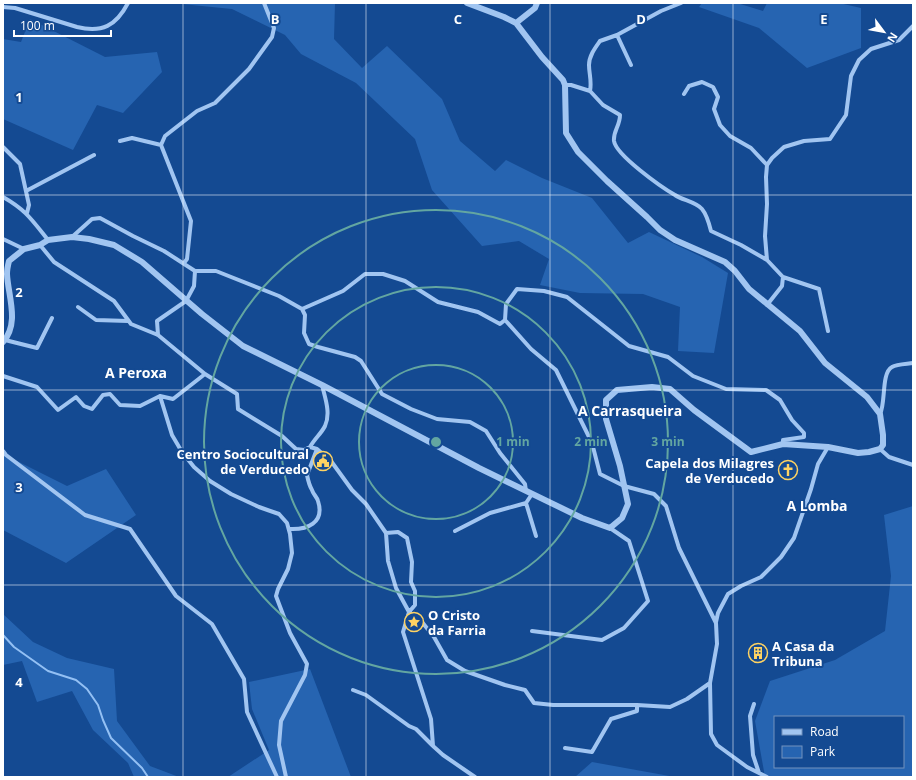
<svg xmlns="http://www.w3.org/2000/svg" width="916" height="780" viewBox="0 0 916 780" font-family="'Open Sans',sans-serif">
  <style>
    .green { fill: #2664b1; fill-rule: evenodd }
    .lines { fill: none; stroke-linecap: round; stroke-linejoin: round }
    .stream { stroke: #93c0f4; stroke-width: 2 }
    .minor { stroke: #a1c5f1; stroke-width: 4 }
    .tertiary { stroke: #a1c5f1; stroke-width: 6 }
    .grid { fill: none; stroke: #fff; stroke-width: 1; stroke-opacity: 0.55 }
    .ring { fill: none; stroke: #63a6a1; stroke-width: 2 }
    .labels { text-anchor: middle; stroke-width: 4; stroke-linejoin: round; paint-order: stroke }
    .poi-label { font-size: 13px; font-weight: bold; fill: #fff; stroke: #144a92; text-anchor: end }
    .neighbourhood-label { font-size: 14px; font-weight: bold; fill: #fff; stroke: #144a92 }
    .grid-label { font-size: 13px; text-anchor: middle; font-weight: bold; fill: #fff; stroke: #144a92; stroke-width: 4; stroke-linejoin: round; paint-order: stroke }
    .centre { fill: #63a6a1; stroke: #144a92; stroke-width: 2 }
    .ring-label { font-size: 12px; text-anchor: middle; font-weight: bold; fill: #63a6a1; stroke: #144a92; stroke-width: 4; stroke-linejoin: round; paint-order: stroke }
  </style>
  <rect width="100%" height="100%" fill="#144a92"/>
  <path class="green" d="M172,3H335L334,39L362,68L387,46L442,99L460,141L495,171L506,160L542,178L592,198L628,243L649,232L702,257L728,273L714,353L678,351L680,307L643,294L580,293L540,285L549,259L519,241L482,246L432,190L415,139L356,83L301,54L285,35L232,9Z
    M702,3H737L763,11L767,3H839L861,8V48L807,68L759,28L699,7Z
    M30,19L105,57L157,52L162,72L123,113L97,105L73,150L3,119V39L21,42Z
    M3,454L67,486L106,469L136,515L66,563L3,530Z
    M913,506V777H765L755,721L770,681L835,660L885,631L891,576L884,515ZM775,717H903V767H775Z
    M3,614L33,642L67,658L114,669L117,721L150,766L179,777H134L128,763L93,730L72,691L37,702L22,661L3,665Z
    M310,669L351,777H228L269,750L252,709L249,682Z
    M592,762L675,777H575Z"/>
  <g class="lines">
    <path class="stream" d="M3,635L14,647L48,671L76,680L87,689L98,705L103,720L111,738L142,768L148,777"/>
    <path class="minor" d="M3,7L15,8L77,27C102,33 116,26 128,3
      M617,35L631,65
      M565,85H571L590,91L603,105L620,115C620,126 613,131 614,141C616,155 661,187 675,195C682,200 696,202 702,209C707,215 709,223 711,231L741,245L767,260
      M590,91C592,81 589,74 589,65C589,56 595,48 600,41L617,35L661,11L681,3
      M684,94L689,86L702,82L713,87L718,97L714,109L720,125L730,136L751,148L767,165
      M120,141L132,138L161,145
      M3,147L20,164L29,205L27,213
      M26,191L94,155
      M3,197C26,210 32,220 48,240
      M72,237L92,219L100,218L133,236L164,251L195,271H216L279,296L302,309L305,315L304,333L309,344L318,347L355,357L361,361L382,394L411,409L437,419L470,422L486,431L500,453L525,484L526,491
      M3,239L24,249
      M40,245L54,262L114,301L131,324L158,335L205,374L237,394L238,409L282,436L296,449L304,450L310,447L317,449L331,461L352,490L366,504L386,533L388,561L396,588L409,612L403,632L431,719L433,746L443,755L475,777
      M184,263L187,259L191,221L161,145L165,136L197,111L215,103L249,69L272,37L274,28L264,3
      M783,277L819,289L828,331
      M767,305L782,286L783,277L767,260L765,236L767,204L766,177L767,165L772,158L784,147L804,141L830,139L846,115L851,76L859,60L871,49L899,40L913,26
      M78,307L96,320L128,321
      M302,309L343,291L365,274H383L405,281L438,302L478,312L500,324L505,320L506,304L517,289L544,291L567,297L629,346L668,357L693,376L726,389L766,390L780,400L792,420L804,433V437L783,440V444
      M505,320L531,349L556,370L592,443L600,474L624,486L654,494L666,506L679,548L716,623L717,644L710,683L711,734L717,745L747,767L767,777
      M158,335L157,321L186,301L194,286L195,271
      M5,340L37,348L52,318
      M3,376L37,387L58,410L76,397L84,406L92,409L103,395L110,394L120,405L140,406L160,396L173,399L205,374
      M160,396L172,435L182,452L194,467L210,481L231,494L259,507L279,514L287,523L290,534L292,553L288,569L278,589L276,596L290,633L307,664L305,675L281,721L279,745L286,777
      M880,414C886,403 881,373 892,367C897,364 907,364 913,363
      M310,447C315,438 321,434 325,426C331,413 325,398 322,385
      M880,449L889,457L913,465
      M3,451L6,455L85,515L130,529L176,596L212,624L244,679L247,712L277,777
      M532,494L526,503L536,536
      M289,529C307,530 325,523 318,501C317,497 313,494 312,490C309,485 308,480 307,475L317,449
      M455,531L490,513L526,503
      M386,533L398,532L407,538L412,562L411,582L415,591V605L409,612L422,622L434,637L447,660L465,671L505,685L525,690L534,703L553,705H637L670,707L687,699L710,683
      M716,622L718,613L728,594L741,586L761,577L781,557L794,538L811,489L818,464L828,447
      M532,631L602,640L624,628L648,601L629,541L610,528
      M353,690L366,695L409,726L416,729L432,745
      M754,704L750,716L753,755L759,773
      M565,748L592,752L611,719L637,711V705"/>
    <path class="tertiary" d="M467,3L504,17L516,23
      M3,342C20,323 8,296 7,274C7,270 8,265 9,261L24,249L40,245L48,240L72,237L89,239L114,245L142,262L202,314L243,346L322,385L479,468L582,518L610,528L622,518L628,504L620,466L606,419V400L617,390L652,387L670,389L694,410L751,452L783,444L828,447L858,453L869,452L880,449L883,445V435L880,414L867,397L825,363L800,331L749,289L735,271L725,262L675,240L660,230L647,217L607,181L578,152L566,133L565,85L563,80L542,57L516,23L535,8L537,3"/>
  </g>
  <path class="grid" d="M183,3V777M366,3V777M550,3V777M733,3V777M3,195H913M3,390H913M3,585H913"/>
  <g class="ring">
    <circle cx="436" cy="442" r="77"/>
    <circle cx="436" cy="442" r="155"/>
    <circle cx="436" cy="442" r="232"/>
  </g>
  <defs>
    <symbol id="civic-ring" viewBox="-11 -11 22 22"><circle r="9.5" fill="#144a92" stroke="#ffd362" stroke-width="1.5"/><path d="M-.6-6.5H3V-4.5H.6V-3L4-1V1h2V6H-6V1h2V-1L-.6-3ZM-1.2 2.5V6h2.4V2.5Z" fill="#ffd362"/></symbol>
    <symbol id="church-ring" viewBox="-11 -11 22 22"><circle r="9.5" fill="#144a92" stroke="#ffd362" stroke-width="1.5"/><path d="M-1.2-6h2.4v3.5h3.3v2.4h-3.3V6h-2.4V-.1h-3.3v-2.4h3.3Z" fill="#ffd362"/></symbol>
    <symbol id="sight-ring" viewBox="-11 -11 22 22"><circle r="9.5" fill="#144a92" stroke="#ffd362" stroke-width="1.5"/><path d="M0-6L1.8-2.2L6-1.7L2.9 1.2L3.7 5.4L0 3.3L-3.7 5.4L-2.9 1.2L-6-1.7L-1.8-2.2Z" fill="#ffd362"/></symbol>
    <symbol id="building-ring" viewBox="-11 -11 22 22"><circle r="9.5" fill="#144a92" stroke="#ffd362" stroke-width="1.5"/><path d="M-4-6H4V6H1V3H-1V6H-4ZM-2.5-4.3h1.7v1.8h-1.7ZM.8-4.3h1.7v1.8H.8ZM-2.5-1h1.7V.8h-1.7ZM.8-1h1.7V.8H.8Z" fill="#ffd362"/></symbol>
  </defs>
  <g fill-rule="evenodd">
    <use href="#civic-ring" x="312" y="450" width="22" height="22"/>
    <use href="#church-ring" x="777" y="459" width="22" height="22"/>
    <use href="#sight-ring" x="403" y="611" width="22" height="22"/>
    <use href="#building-ring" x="747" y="642" width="22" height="22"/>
  </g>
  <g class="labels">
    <g class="poi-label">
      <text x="309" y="459">Centro Sociocultural<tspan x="309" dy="15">de Verducedo</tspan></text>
      <text x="774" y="468">Capela dos Milagres<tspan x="774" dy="15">de Verducedo</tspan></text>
      <text x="428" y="620" text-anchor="start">O Cristo<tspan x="428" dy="15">da Farria</tspan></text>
      <text x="772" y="651" text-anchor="start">A Casa da<tspan x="772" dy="15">Tribuna</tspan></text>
    </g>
    <g class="neighbourhood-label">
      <text x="136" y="378">A Peroxa</text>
      <text x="630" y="416">A Carrasqueira</text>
      <text x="817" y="511">A Lomba</text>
    </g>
  </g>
  <g class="grid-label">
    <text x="275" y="24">B</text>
    <text x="458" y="24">C</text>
    <text x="641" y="24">D</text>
    <text x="824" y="24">E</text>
    <text x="19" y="102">1</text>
    <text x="19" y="297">2</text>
    <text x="19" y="492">3</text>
    <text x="19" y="687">4</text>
  </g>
  <circle cx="436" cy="442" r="6" class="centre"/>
  <g class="ring-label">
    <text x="513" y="446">1 min</text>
    <text x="591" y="446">2 min</text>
    <text x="668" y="446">3 min</text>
  </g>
  <rect width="916" height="780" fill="none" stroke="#ffffff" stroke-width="8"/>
  <rect x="774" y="716" width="130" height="52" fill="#144a92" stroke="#7292be"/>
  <rect x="782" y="729" width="20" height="6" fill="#a1c5f1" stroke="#7292be"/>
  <text x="810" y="736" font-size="12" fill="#ffffff">Road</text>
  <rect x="782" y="746" width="20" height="12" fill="#2664b1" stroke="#7292be"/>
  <text x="810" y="756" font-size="12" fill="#ffffff">Park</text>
  <g transform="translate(884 32) rotate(122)" stroke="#144a92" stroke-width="3" paint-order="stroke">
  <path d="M0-3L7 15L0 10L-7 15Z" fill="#ffffff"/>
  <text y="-6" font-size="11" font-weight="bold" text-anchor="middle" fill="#ffffff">N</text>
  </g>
  <path d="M14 30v6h97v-6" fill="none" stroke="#ffffff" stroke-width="2"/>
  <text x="20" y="30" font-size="12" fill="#ffffff" stroke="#144a92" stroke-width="3" paint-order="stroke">100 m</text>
</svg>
